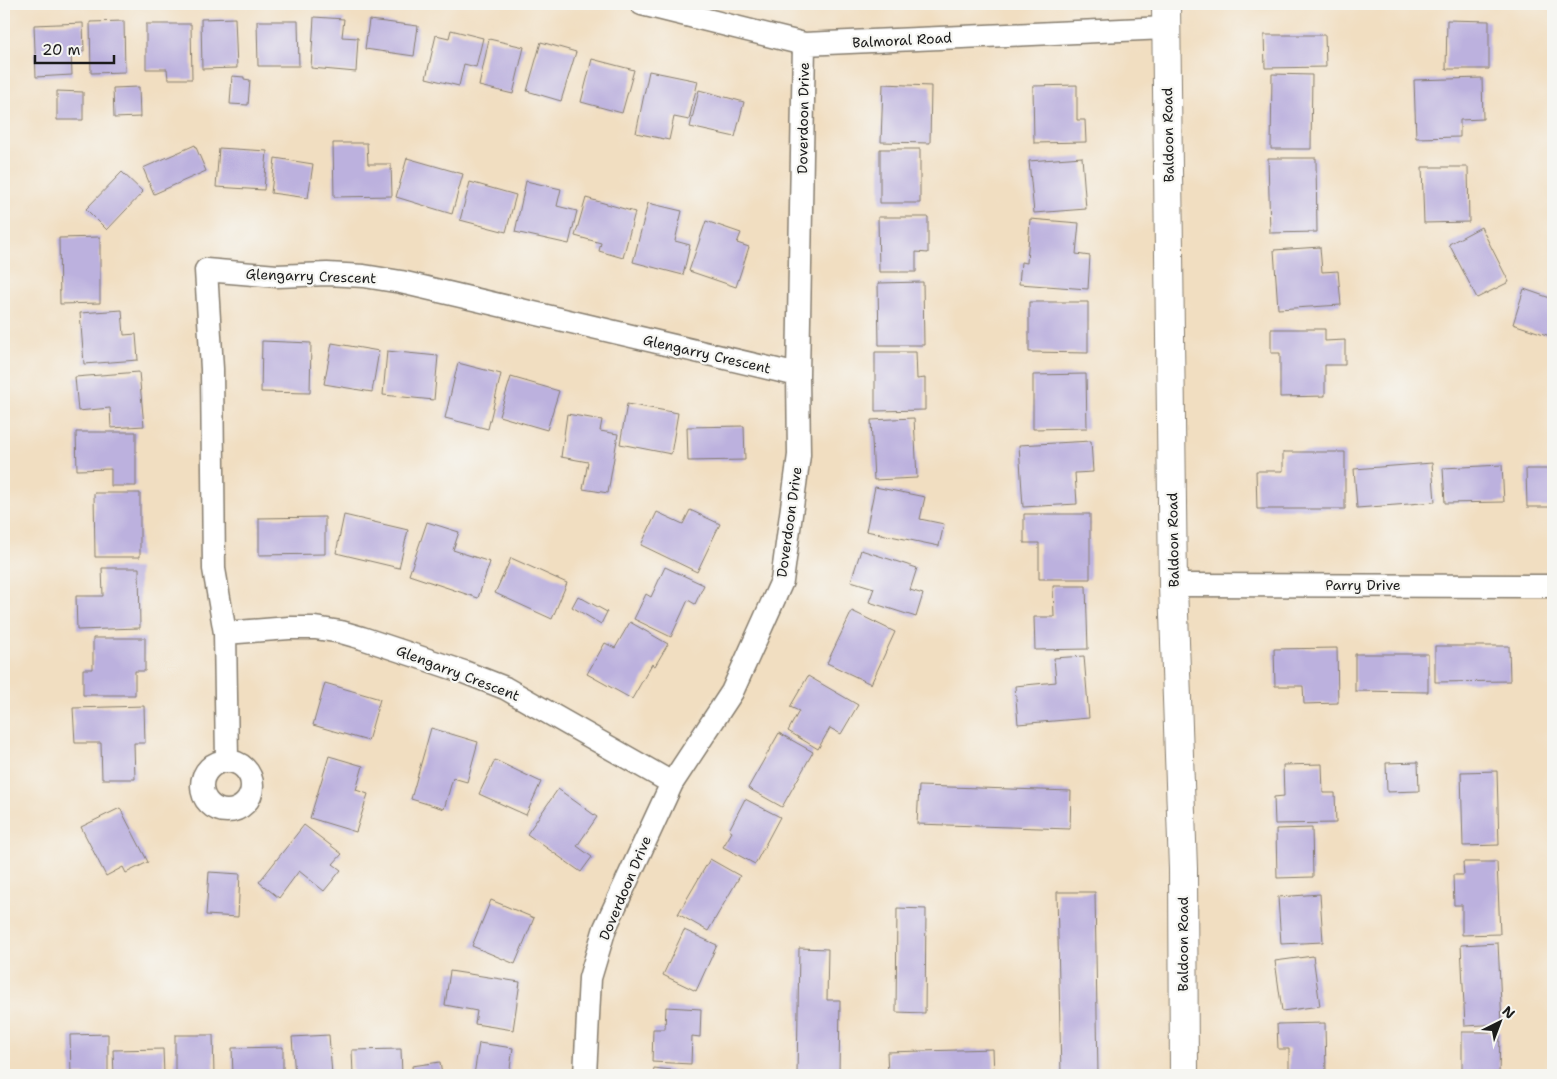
<svg xmlns="http://www.w3.org/2000/svg" width="1557" height="1079" viewBox="0 0 1557 1079" font-family="'Shantell Sans',sans-serif">
  <style>
    .building { fill: #bcb1de }
    .lines { fill: none; stroke-linecap: round; stroke-linejoin: round }
    .street-casing { stroke: #867d6e; stroke-width: 25 }
    .secondary-casing { stroke: #867d6e; stroke-width: 30 }
    .street { stroke: #fff; stroke-width: 22 }
    .secondary { stroke: #fff; stroke-width: 28 }
    .labels { text-anchor: middle; stroke-width: 4.5; stroke-linejoin: round; paint-order: stroke }
    .street-label { font-size: 14px; fill: #1c1c1c; stroke: #f6f6f2 }
  </style>
  <rect width="100%" height="100%" fill="#f6f6f2"/>
  <filter id="ink" filterUnits="userSpaceOnUse"><feTurbulence type="fractalNoise" baseFrequency=".02" numOctaves="2"/><feDisplacementMap in="SourceGraphic" scale="10" xChannelSelector="R" yChannelSelector="G"/><feConvolveMatrix kernelMatrix="1 2 1 2 8 2 1 2 1" color-interpolation-filters="sRGB"/></filter>
  <filter id="wash" filterUnits="userSpaceOnUse"><feTurbulence type="fractalNoise" baseFrequency=".0096" numOctaves="4" result="noise"/><feDisplacementMap in="SourceGraphic" scale="20" xChannelSelector="R" yChannelSelector="G"/><feGaussianBlur stdDeviation="1.12" result="paint"/><feColorMatrix in="noise" values="0 0 0 0 0 0 0 0 0 0 0 0 0 0 0 0 0 1.4 0 .05"/><feComposite in="paint" operator="in"/></filter>
  <g filter="url(#wash)">
    <rect width="100%" height="100%" fill="#f1dec1"/>
    <g id="blocks">
      <path class="building" d="M314,17L344,19L342,37L358,38L356,72L311,68Z
        M235,18L237,68L202,69L201,19Z
        M369,20L418,26L414,56L365,49Z
        M1447,20L1489,21V69H1446Z
        M124,21L125,72L91,73L90,22Z
        M257,21H298L299,66H258Z
        M83,23L84,51H71L72,75L36,77L34,25Z
        M146,24H191L192,79H168L167,69H146Z
        M451,30L483,38L476,67L464,64L459,86L426,78L436,35L449,38Z
        M1264,35H1325L1326,67L1265,68Z
        M489,39L524,47L513,94L479,86Z
        M541,42L576,52L561,101L527,91Z
        M592,59L634,70L622,113L581,102Z
        M649,71L698,81L689,120L674,117L669,140L636,133Z
        M1272,74L1312,75L1311,149H1271Z
        M232,76L244,77V79L250,80L248,105L230,104Z
        M1482,78L1483,119L1460,120V137L1416,138L1414,80Z
        M883,84L931,86L930,143L881,142Z
        M1077,85V120H1085L1086,142L1034,143L1033,86Z
        M139,87L140,117L114,118L113,88Z
        M699,90L744,102L735,137L690,127Z
        M57,91L83,92V120H57Z
        M333,143H367L368,164H391L392,196L334,197Z
        M195,145L206,171L154,194L143,168Z
        M219,148L267,151L264,190L216,187Z
        M880,149H920V203H880Z
        M1082,157L1086,209L1034,213L1029,161Z
        M275,158L313,164L308,198L271,193Z
        M407,158L463,174L452,214L396,197Z
        M1268,158H1316L1317,232L1270,233Z
        M1422,167H1468L1469,222L1424,223Z
        M122,172L143,192L107,230L86,209Z
        M526,181L561,189L557,206L577,211L569,244L515,232Z
        M470,182L516,195L506,232L460,220Z
        M586,198L635,212L623,258L599,251L601,243L575,236Z
        M648,203L682,211L675,241L690,245L683,275L633,262Z
        M878,217H928V253L916,252V272H879Z
        M1030,219L1079,223L1076,254L1090,256L1088,289L1019,284L1021,262L1027,263Z
        M706,221L741,233L737,243L749,247L736,287L689,271Z
        M1481,227L1509,282L1477,298L1449,244Z
        M100,237V303L60,304L59,238Z
        M1320,247L1322,272L1338,271L1341,305L1278,309L1274,250Z
        M923,282L924,345H879L878,283Z
        M1524,289L1553,299V337L1513,324Z
        M1029,302H1088V353L1029,352Z
        M122,310L124,335L136,334L138,360L84,364L80,313Z
        M1271,329H1325V341L1345,340V365H1325V396L1280,397V353H1271Z
        M262,341L311,343L310,393L261,392Z
        M332,343L379,351L372,392L324,384Z
        M387,351L438,356L434,400L383,395Z
        M875,352H916L917,379L925,378V410L875,411Z
        M458,363L501,374L488,429L445,418Z
        M139,372L144,426L111,428L110,408L78,411L75,377Z
        M1086,374L1087,428L1033,429V375Z
        M511,377L559,391L547,430L499,416Z
        M627,404L678,413L671,454L620,444Z
        M567,414L602,420L600,431L618,434L608,493L583,489L588,462L561,457Z
        M914,418L917,478L874,480L871,420Z
        M744,426L745,460L688,461L687,427Z
        M76,432H136V486H111V469L77,470Z
        M1091,441L1093,472L1075,473L1077,504L1023,507L1019,445Z
        M1283,452H1345V509H1257L1256,471H1283Z
        M1432,463L1435,502L1357,508L1354,469Z
        M1502,465L1504,502L1445,503L1443,468Z
        M1526,469H1553V507H1527Z
        M875,487L925,497L920,519L944,524L939,546L866,531Z
        M94,493H140V557H95Z
        M690,510L720,524L697,572L641,545L657,512L683,524Z
        M1024,514H1090V579H1039V543H1024Z
        M344,515L408,530L399,568L336,553Z
        M325,517V554L259,555V518Z
        M427,522L459,532L453,550L490,562L478,598L409,575Z
        M861,550L917,568L910,590L923,594L916,617L869,602L874,588L851,581Z
        M511,558L567,583L552,619L495,593Z
        M665,567L704,585L695,604L688,600L671,637L634,619L646,594L651,597Z
        M102,568H139L140,628L77,630L76,596H103Z
        M1053,586H1086L1088,649L1035,650L1034,617H1054Z
        M578,596L607,612L601,624L572,607Z
        M852,611L895,632L871,684L827,663Z
        M630,622L668,644L655,666L652,664L632,699L587,674L605,643L615,648Z
        M93,638H145V671H135V695H83V669H93Z
        M1435,646H1509L1510,681L1435,682Z
        M1337,648L1338,703L1304,704L1303,686H1275L1274,649Z
        M1355,654H1428V692L1355,691Z
        M1084,656L1089,718L1018,724L1015,686L1056,682L1054,658Z
        M808,676L858,705L841,734L830,728L818,749L788,731L799,711L790,707Z
        M325,683L380,699L368,741L313,725Z
        M144,706L145,743H134L135,779H102L101,743H75L73,708Z
        M431,728L478,742L467,782L453,778L444,809L411,799Z
        M779,733L813,752L782,807L748,788Z
        M329,756L363,766L356,790L368,794L356,832L310,818Z
        M495,760L541,782L526,815L479,794Z
        M1418,762L1419,791L1387,792L1386,763Z
        M1322,764L1323,793H1335L1336,823L1275,824L1274,797L1284,796L1283,765Z
        M1497,771L1499,845L1463,846L1461,772Z
        M919,786L1071,791L1070,829L917,824Z
        M558,789L597,817L577,846L592,857L581,872L527,834Z
        M745,799L780,817L755,864L723,847L732,832L729,830Z
        M120,808L148,862L126,873L123,867L106,876L81,827Z
        M304,825L342,854L333,864L341,870L324,891L299,871L279,898L259,882Z
        M1312,828L1313,877L1277,878L1276,829Z
        M710,859L740,876L708,931L678,914Z
        M1463,862H1497L1500,934L1462,935V905H1454L1453,875H1464Z
        M209,872L240,874L238,917L206,915Z
        M1057,892H1095L1098,1075H1061Z
        M1320,894L1323,942L1281,944L1278,897Z
        M491,900L534,918L515,964L472,946Z
        M897,908L926,909L925,1013L896,1012Z
        M684,930L717,945L696,991L663,975Z
        M1498,943L1502,1024L1465,1026L1461,945Z
        M799,948L828,949L827,1000H840L839,1075H797Z
        M1313,956L1320,1006L1282,1011L1275,961Z
        M450,971L520,982L513,1030L475,1024L477,1011L445,1005Z
        M666,1007L701,1009L700,1037L692,1036L691,1064L652,1062L653,1029H665Z
        M1325,1023L1326,1075H1289V1049H1278L1277,1024Z
        M1462,1032H1500L1499,1075H1462Z
        M108,1034V1075H71L70,1035Z
        M175,1035H213L214,1075H175Z
        M329,1035L332,1075H295L292,1037Z
        M479,1043L513,1048L509,1075H474Z
        M283,1047V1075H233L232,1048Z
        M163,1049L164,1075H114L113,1050Z
        M401,1049L402,1075H353L352,1050Z
        M993,1049L994,1075H888L887,1052Z
        M440,1062L442,1075H413L412,1066Z
        M654,1068L699,1073V1075H653Z"/>
    </g>
  </g>
  <g filter="url(#ink)">
    <use href="#blocks" fill-opacity="0" stroke="#867d6e" stroke-width="1"/>
    <g class="lines">
      <defs>
        <path id="street" d="M642,4L804,44L1166,28
          M1173,585L1553,586
          M225,633L289,628H315L341,632L362,638L464,672L505,688L672,783
          M227,760L225,633L214,569L212,369L206,270L277,276L327,274L364,276L401,282L798,375
          M202 786a25 25 0 1 1 50 0a25 25 0 1 1-50 0Z
          M585,1075L590,978L605,928L672,783L732,692L782,581L799,455L798,375L804,44"/>
        <path id="secondary" d="M1166,4L1173,585L1183,869L1184,1075"/>
      </defs>
      <use href="#street" class="street-casing"/>
      <use href="#secondary" class="secondary-casing"/>
      <use href="#street" class="street"/>
      <use href="#secondary" class="secondary"/>
    </g>
  </g>
  <g class="labels">
    <g class="street-label">
      <text transform="translate(902 40) rotate(-3)" y="5">Balmoral Road</text>
      <text transform="translate(803 118) rotate(-89)" y="5">Doverdoon Drive</text>
      <text transform="translate(1168 135) rotate(-91)" y="5">Baldoon Road</text>
      <text transform="translate(311 276) rotate(2)" y="5">Glengarry Crescent</text>
      <text transform="translate(707 354) rotate(13)" y="5">Glengarry Crescent</text>
      <text transform="translate(789 522) rotate(-82)" y="5">Doverdoon Drive</text>
      <text transform="translate(1173 540) rotate(-91)" y="5">Baldoon Road</text>
      <text x="1363" y="590">Parry Drive</text>
      <text transform="translate(458 673) rotate(21)" y="5">Glengarry Crescent</text>
      <text transform="translate(625 888) rotate(-67)" y="5">Doverdoon Drive</text>
      <text transform="translate(1183 944) rotate(-90)" y="5">Baldoon Road</text>
    </g>
  </g>
  <rect width="1557" height="1079" fill="none" stroke="#f6f6f2" stroke-width="20"/>
  <g transform="translate(1500 1022) rotate(42)" stroke="#f6f6f2" stroke-width="4" paint-order="stroke">
  <path d="M0-4L9 19L0 12L-9 19Z" fill="#1c1c1c"/>
  <text y="-8" font-size="14" font-weight="bold" text-anchor="middle" fill="#1c1c1c">N</text>
  </g>
  <path d="M35 55v8h79v-8" fill="none" stroke="#1c1c1c" stroke-width="2.5"/>
  <text x="42" y="55" font-size="15" fill="#1c1c1c" stroke="#f6f6f2" stroke-width="4" paint-order="stroke">20 m</text>
</svg>
